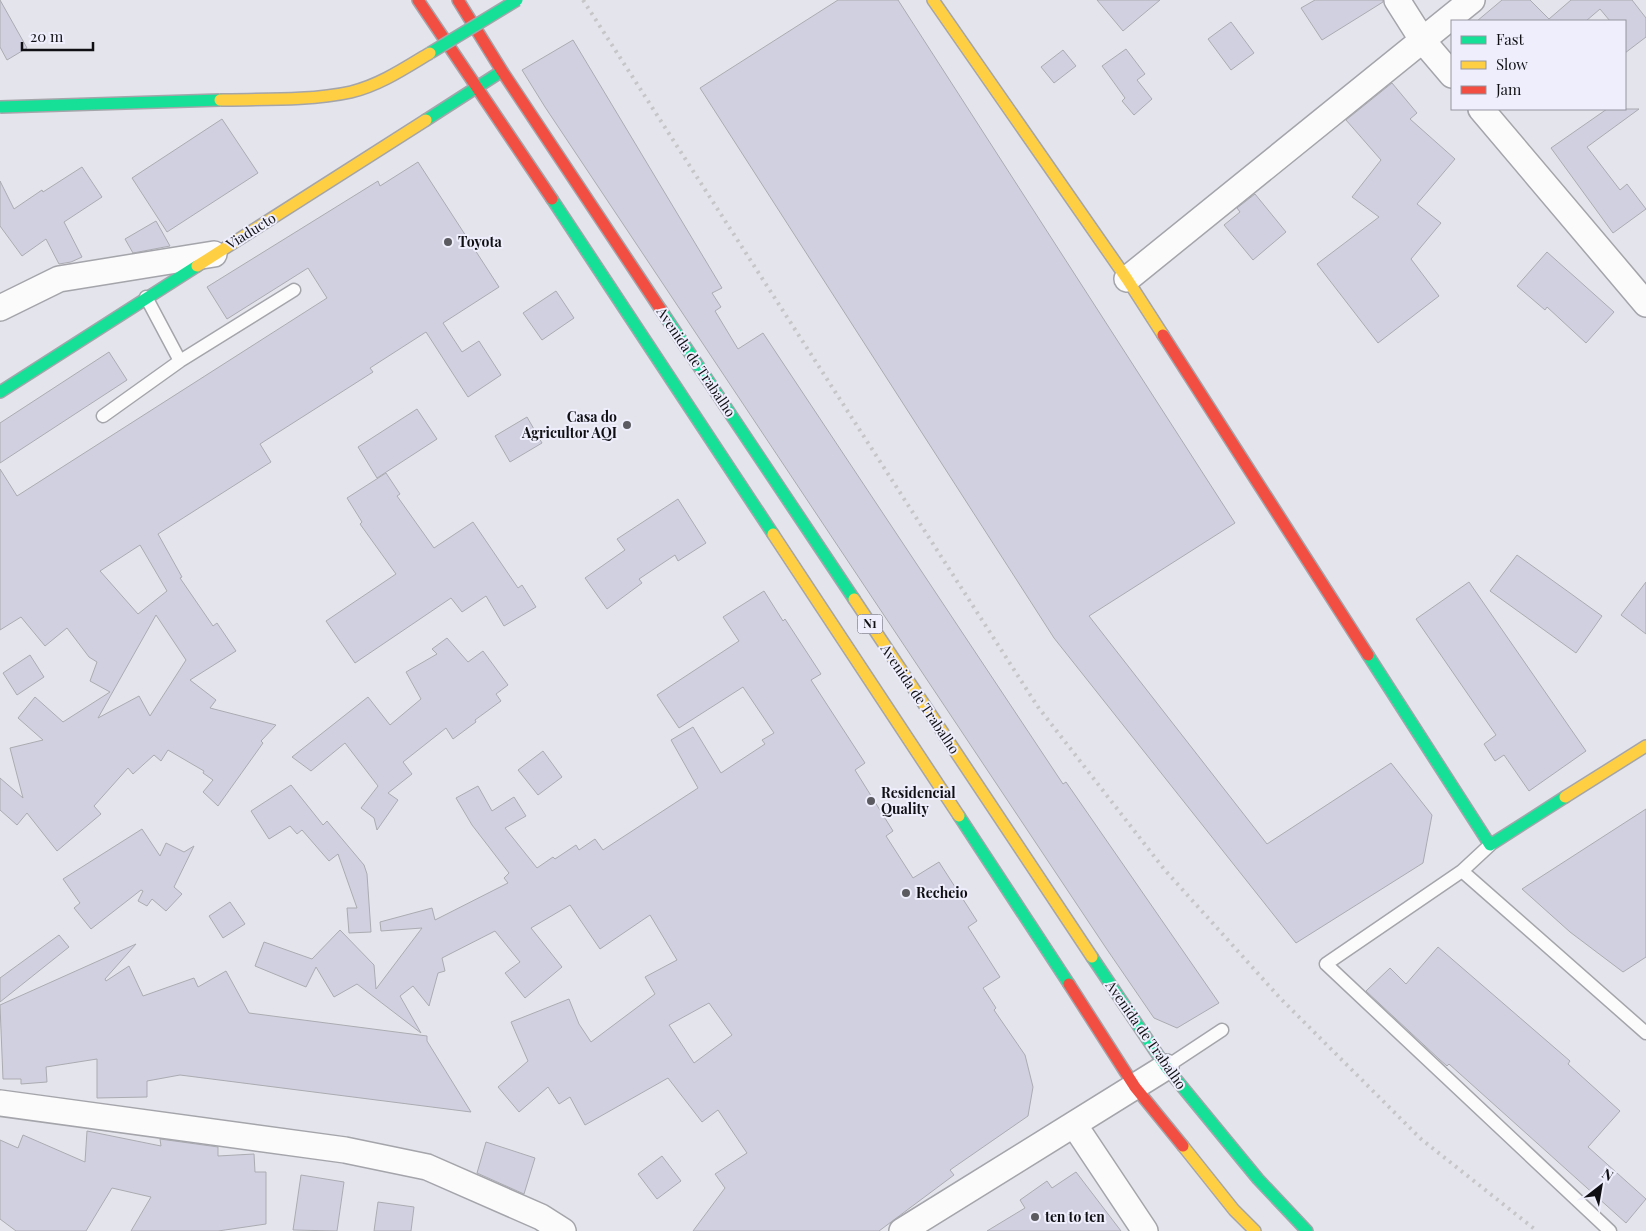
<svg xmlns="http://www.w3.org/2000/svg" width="1646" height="1231" viewBox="0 0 1646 1231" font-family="'Playfair Display',serif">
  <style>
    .building { fill: #d1d0e0; stroke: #ababb2; fill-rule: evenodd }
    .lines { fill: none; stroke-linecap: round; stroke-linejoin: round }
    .lane-casing { stroke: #a4a4ab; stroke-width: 15 }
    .street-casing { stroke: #a4a4ab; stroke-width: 28 }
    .fast-casing { stroke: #a4a4ab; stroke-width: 14 }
    .slow-casing { stroke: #a4a4ab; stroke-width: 14 }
    .jam-casing { stroke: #a4a4ab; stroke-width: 14 }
    .lane { stroke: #fbfbfc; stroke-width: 12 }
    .street { stroke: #fbfbfc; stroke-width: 25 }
    .fast { stroke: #16e098; stroke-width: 11 }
    .slow { stroke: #ffcf43; stroke-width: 11 }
    .jam { stroke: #f24e42; stroke-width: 11 }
    .rail { stroke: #c6c6c8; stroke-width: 4; stroke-dasharray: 2.5 5; stroke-linecap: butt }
    .fast-bridge-casing { stroke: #a4a4ab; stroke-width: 14; stroke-linecap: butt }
    .slow-bridge-casing { stroke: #a4a4ab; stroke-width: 14; stroke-linecap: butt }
    .fast-bridge { stroke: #16e098; stroke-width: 11 }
    .slow-bridge { stroke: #ffcf43; stroke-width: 11 }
    .poi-dot { fill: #5a5a60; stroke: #eeeefd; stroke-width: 2 }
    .labels { text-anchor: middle; stroke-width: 4; stroke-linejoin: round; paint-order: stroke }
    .shield { fill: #eeeefd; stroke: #53535a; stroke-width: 1 }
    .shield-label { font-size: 12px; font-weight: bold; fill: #101014 }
    .street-label { font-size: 14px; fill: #101014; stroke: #eeeefd }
    .poi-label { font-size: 14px; font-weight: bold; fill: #101014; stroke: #eeeefd; text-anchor: start }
  </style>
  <rect width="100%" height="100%" fill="#e4e4ec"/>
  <path class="building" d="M0,0L27,48L7,60L0,47Z
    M838,0H898L1235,523L1089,616L1267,844L1391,763L1432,815L1423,863L1296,943L1054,638L700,88Z
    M1097,0H1160L1123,31Z
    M1315,0H1383V2L1322,40L1301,8Z
    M1502,0H1530L1549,19L1571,0H1632L1646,18V37L1625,53V21H1610L1600,9L1586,21H1477Z
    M1231,22L1254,53L1231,70L1208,39Z
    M573,40L722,288L712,293L721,307L715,311L738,349L763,333L1063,784L1066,782L1219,1003L1177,1028L1154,1018L1106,948L545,107L522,70Z
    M1126,49L1145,74L1137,80L1152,99L1134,115L1122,101L1125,98L1102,66Z
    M1063,50L1076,66L1054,83L1041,67Z
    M1392,83L1417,113L1410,119L1455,159L1417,204L1441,223L1411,259L1439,296L1378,343L1317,264L1379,217L1352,197L1381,160L1346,120Z
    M1607,109H1639L1587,147L1620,190L1627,184L1646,209L1613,233L1551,148Z
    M222,119L258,173L167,232L132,178Z
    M418,162L499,287L443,323L462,352L479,341L501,375L468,397L426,332L370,368L373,372L260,444L271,462L158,534L182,577L180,578L213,626L217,623L236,651L190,680L216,700L210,708L276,725L261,741L263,743L218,806L203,792L213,780L203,773L204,771L168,750L161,761L154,755L133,774L128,768L94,806L101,814L57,851L27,813L17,825L0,810V778L23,798L10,748L43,740L18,718L35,697L63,722L110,692L90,681L97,662L89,657L67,628L45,646L21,617L0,630V469L17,496L327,298L308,268L227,319L207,287L378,181L380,186ZM140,545L167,591L138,614L100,571ZM156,615L186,660L150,716L139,696L98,718Z
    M82,167L102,197L64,222L82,257L71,262L59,264L46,239L22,256L0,226V181L14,209L42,190L43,192Z
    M1255,194L1286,232L1253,260L1224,225L1240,212L1237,208Z
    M156,221L170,246L133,253L125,239Z
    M1547,252L1614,312L1586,343L1547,307L1545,310L1517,286Z
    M556,291L574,318L542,340L523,313Z
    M109,352L127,380L0,463V423Z
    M417,409L437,439L377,478L358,447Z
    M527,417L542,443L510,462L495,436Z
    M386,473L400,494L397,496L434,548L473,522L518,588L522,585L536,607L504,626L486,596L462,612L451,598L355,663L326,621L396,574L360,524L362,522L347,498Z
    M678,499L706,543L678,561L675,555L639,579L642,583L607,609L585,578L625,550L617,539Z
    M1517,555L1602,616L1576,653L1490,591Z
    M1469,582L1586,751L1529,791L1504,755L1495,761L1484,744L1496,735L1416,619Z
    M1646,582V634L1621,615Z
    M764,591L783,621L785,619L821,674L811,680L865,763L855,770L893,831L886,836L913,878L939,862L977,921L968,927L1000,977L983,988L996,1008L994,1010L1025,1055L1033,1087L1028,1116L950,1170L954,1175L879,1231H693L725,1188L715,1174L747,1153L718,1110L702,1122L668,1078L585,1125L570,1097L559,1104L548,1087L519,1112L498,1087L528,1061L511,1022L569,999L579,1024L591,1042L655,994L645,977L677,960L650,915L600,949L570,905L531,928L562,967L525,998L505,973L520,962L495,931L442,958L445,971L438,973L429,1006L413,986L400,996L421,1033L357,984L334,997L316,967L306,987L255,966L264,942L312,959L340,930L374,965L376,989L422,928L381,931L380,922L432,908L435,920L508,883L504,878L509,873L472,825L456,798L478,786L492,811L514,797L526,816L505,828L537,868L553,857L555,859L576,845L579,850L595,839L603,850L698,788L671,740L693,727L721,773L765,744L762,740L774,733L743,687L679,728L657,695L739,641L723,617ZM709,1003L732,1035L694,1063L669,1025Z
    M447,638L468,662L483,651L508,685L496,694L501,701L475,720L476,722L453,739L446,728L403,762L412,774L388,793L398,800L377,830L374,818L361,808L378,786L345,743L311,771L292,757L368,697L390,725L421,699L406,672L437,654L432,649Z
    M30,655L44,677L17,695L3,673Z
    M543,751L562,777L538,795L518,770Z
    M291,785L323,825L327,821L364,865L367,874L371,932L349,933L347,908H357L338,854L329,861L302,830L297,834L290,826L269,839L251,811Z
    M1646,809V957L1623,972L1570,932L1522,889Z
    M142,829L160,856L166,843L184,852L194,846L174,887L182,894L166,911L152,899L147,906L138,901L143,891L141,890L91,929L74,908L80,903L63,879Z
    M230,902L245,924L223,938L209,916Z
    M59,935L69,947L0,1002V978Z
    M136,944L105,979L106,981L129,966L143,996L194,978L198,987L226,971L249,1013L427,1036V1041L471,1112L180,1075L147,1081V1097L97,1098V1059L46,1067L47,1082L21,1084V1079H3L0,1005Z
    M1438,947L1570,1061L1568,1064L1620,1111L1588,1147L1646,1199L1626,1223L1449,1064L1447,1066L1439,1059L1366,991L1390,968L1406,984Z
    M87,1131L161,1146L160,1139L218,1147V1156L254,1154L255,1172H266V1224L218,1231H131L151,1197L112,1188L86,1231H16L0,1219V1140L18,1148L23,1135L85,1162Z
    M486,1142L535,1158L524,1194L477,1173Z
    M662,1156L681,1181L657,1199L638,1174Z
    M1076,1172L1121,1231H987L1025,1208L1020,1200L1047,1181L1052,1188Z
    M301,1175L344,1182L337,1231L293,1230Z
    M378,1202L414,1207L411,1231H374Z"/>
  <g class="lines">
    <defs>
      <path id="lane" d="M146,297L180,361L294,290
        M103,416L180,361
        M1490,845L1462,871L1326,964L1610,1231
        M1462,871L1646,1033
        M1166,1067L1222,1030"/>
      <path id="street" d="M1397,0L1423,41L1452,75
        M1481,109L1646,304
        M1127,279L1472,0
        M0,308L59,279L214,254
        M0,1103L345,1150L427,1167L541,1217L563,1231
        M1075,1126L1145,1231
        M902,1231L1166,1067"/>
      <path id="fast" d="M426,120L499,73
        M552,199L773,534
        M661,310L854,599
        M0,392L197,266
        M1368,655L1490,845L1565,797
        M959,816L1069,984
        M1092,957L1166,1067L1258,1179L1307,1231"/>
      <path id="slow" d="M933,0L1127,279L1163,335
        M197,266L426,120
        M773,534L959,816
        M854,599L1092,957
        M1565,797L1646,746
        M1183,1146L1234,1210L1255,1231"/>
      <path id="jam" d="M418,0L552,199
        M458,0L502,71L661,310
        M1163,335L1368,655
        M1069,984L1135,1087L1183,1146"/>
    </defs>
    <use href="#lane" class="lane-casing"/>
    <use href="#street" class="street-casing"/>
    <use href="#fast" class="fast-casing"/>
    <use href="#slow" class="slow-casing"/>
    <use href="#jam" class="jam-casing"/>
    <use href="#lane" class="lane"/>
    <use href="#street" class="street"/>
    <use href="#fast" class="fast"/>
    <use href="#slow" class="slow"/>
    <use href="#jam" class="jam"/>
    <path class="rail" d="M583,0L1038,707L1164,869L1280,998L1421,1139L1537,1231"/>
    <defs>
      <path id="fast-bridge" d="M430,53L517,0
        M0,107L220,100"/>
      <path id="slow-bridge" d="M220,100C262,99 310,101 351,92C380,85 405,68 430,53"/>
    </defs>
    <use href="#fast-bridge" class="fast-bridge-casing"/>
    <use href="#slow-bridge" class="slow-bridge-casing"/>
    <use href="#fast-bridge" class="fast-bridge"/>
    <use href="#slow-bridge" class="slow-bridge"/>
  </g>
  <g class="poi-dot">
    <circle cx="448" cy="242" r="5"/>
    <circle cx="627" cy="425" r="5"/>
    <circle cx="871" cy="801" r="5"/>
    <circle cx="906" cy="893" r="5"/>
    <circle cx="1035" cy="1217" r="5"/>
  </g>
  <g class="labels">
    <rect class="shield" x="857.5" y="614.5" width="25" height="19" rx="4"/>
    <g class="shield-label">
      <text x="870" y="628">N1</text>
    </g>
    <g class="street-label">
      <text transform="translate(251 231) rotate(-32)" y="5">Viaducto</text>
      <text transform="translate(696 362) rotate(56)" y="5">Avenida de Trabalho</text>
      <text transform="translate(920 699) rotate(56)" y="5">Avenida de Trabalho</text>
      <text transform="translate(1146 1035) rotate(55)" y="5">Avenida de Trabalho</text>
    </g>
    <g class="poi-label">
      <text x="458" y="247">Toyota</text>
      <text x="617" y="422" text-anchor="end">Casa do<tspan x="617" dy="16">Agricultor AQI</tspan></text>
      <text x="881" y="798">Residencial<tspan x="881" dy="16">Quality</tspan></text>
      <text x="916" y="898">Recheio</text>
      <text x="1045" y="1222">ten to ten</text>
    </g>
  </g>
  <rect x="1451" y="20" width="175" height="90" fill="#eeeefd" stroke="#9595a0"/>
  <rect x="1461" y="36" width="25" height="8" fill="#16e098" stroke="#9595a0"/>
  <text x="1496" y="45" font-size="15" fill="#101014">Fast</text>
  <rect x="1461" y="61" width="25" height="8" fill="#ffcf43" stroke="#9595a0"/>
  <text x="1496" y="70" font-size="15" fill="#101014">Slow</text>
  <rect x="1461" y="86" width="25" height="8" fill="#f24e42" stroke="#9595a0"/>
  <text x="1496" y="95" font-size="15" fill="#101014">Jam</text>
  <g transform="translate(1601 1186) rotate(31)" stroke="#eeeefd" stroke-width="4" paint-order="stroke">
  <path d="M0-4L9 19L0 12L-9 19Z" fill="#101014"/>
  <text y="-8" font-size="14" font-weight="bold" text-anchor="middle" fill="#101014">N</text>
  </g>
  <path d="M22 42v8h71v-8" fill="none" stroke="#101014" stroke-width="2.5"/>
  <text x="30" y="42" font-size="15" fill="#101014" stroke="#eeeefd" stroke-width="4" paint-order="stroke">20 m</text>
</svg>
